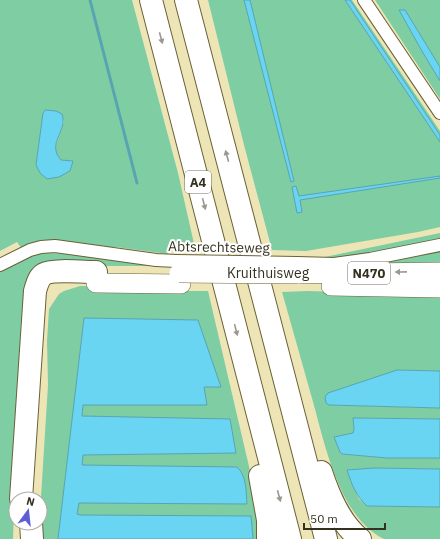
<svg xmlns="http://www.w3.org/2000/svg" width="440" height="539" viewBox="0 0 440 539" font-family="'IBM Plex Sans',sans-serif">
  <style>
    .green { fill: #7fcda2; fill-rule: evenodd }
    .water { fill: #69d5f3; stroke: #59a4b3 }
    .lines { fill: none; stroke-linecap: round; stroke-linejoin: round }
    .stream { stroke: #59a4b3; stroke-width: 3 }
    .minor-casing { stroke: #6a6137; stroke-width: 14 }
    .primary-casing { stroke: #6a6137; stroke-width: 20 }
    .motorway-casing { stroke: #6a6137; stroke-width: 24 }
    .minor { stroke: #fff; stroke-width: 12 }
    .primary { stroke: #fff; stroke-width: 19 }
    .motorway { stroke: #fff; stroke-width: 22 }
    .minor-bridge-casing { stroke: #6a6137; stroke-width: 14; stroke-linecap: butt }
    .primary-bridge-casing { stroke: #6a6137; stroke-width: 20; stroke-linecap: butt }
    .minor-bridge { stroke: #fff; stroke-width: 12 }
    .primary-bridge { stroke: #fff; stroke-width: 19 }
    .oneway { fill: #9a988f }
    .labels { text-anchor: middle; stroke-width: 4; stroke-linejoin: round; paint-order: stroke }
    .shield { fill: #fff; stroke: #716f62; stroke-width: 1 }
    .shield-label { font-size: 13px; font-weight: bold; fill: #34311f }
    .street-label { font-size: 14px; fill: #34311f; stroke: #fff }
  </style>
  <rect width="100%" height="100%" fill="#eee5b7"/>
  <path class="green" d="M0,0H132L178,173L195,248L169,247L168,254L116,247L22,249L17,242L0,251ZM45,110L64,121L55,148L56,154L61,160L73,161L36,165L43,113Z
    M208,0H352L440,131V227L418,232L306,251L272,250L244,145Z
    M375,0H440V99Z
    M440,233V239L373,254L348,257L320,258Z
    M440,250V268L371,265Z
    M43,253L82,254L158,266H68L30,277L21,324L13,539H0V269L29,256Z
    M80,286L187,288V291H208L251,475L256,504L259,539H41L40,513L48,385L47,341L49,309L59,294L64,291Z
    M308,291L440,295V371L397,370L329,405L440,408V419L353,418L354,429L353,433L334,437L342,454L387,458H440V469L374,468L351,481L359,499L367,506L440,507V539H384C369,532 357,518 348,503C332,475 323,440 315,409C304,370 293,331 282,292Z"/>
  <path class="water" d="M244,0H250L294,181L291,182Z
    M345,0H350L440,135V142Z
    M399,10H405L440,67V81L423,53Z
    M45,110L56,111L62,114C68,132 46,143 61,160L73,161L70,171L59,177L47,179L40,173L36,165L43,113Z
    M440,176V178L300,200L302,212L297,213L292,187L296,186L299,196Z
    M84,318L198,320L221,387H204L207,405H83L82,416L230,419L236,453L83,455L82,465L237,467C247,476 246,492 247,504L79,503L77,514L81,515L251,516L253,539H58Z
    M397,370L440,371V408L329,405L326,403L325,397L328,393Z
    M353,418L440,419V458H387L342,454L340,452L334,437L353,433L354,429Z
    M374,468L440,469V507L367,506C356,496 352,485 347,470Z"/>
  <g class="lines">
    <path class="stream" d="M90,0L137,183"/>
    <defs>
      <path id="minor" d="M364,0L440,113
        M297,263L334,264L370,259L440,245
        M0,265L30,250L41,247L55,246L156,260L176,261"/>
      <path id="primary" d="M298,274L440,272
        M96,283L181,284
        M331,286L440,288"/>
      <path id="motorway" d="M151,0L290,539
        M186,0L326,539
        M321,472C329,496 340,523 360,539
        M260,476L268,520V539
        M21,499L35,291C37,285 38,278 44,274C53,269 84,272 96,272
        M31,523L32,539"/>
    </defs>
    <use href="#minor" class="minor-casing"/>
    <use href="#primary" class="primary-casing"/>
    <use href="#motorway" class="motorway-casing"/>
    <use href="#minor" class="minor"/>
    <use href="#primary" class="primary"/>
    <use href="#motorway" class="motorway"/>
    <defs>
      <path id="minor-bridge" d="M176,261L297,263"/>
      <path id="primary-bridge" d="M179,273L298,274"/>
    </defs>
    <use href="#minor-bridge" class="minor-bridge-casing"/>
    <use href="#primary-bridge" class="primary-bridge-casing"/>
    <use href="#minor-bridge" class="minor-bridge"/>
    <use href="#primary-bridge" class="primary-bridge"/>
  </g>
  <defs><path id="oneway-solid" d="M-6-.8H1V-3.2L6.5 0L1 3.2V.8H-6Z"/></defs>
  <g class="oneway">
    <use href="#oneway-solid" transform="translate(161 38) rotate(75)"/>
    <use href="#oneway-solid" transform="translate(227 156) rotate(-105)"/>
    <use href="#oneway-solid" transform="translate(204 204) rotate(76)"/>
    <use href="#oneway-solid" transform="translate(401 272) rotate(179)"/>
    <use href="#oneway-solid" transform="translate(236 330) rotate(76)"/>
    <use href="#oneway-solid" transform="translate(279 496) rotate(75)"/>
  </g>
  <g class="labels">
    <g class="shield">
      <rect x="185" y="171" width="26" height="22" rx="3"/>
      <rect x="348" y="262" width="42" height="22" rx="3"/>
    </g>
    <g class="shield-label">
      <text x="198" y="187">A4</text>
      <text x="369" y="278">N470</text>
    </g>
    <g class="street-label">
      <text transform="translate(219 247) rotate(1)" y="5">Abtsrechtseweg</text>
      <text x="268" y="278">Kruithuisweg</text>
    </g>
  </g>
  <g transform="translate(28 511) rotate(15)"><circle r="19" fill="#ffffff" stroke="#aeada5"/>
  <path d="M0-3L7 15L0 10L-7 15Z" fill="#5e5fd7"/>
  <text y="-6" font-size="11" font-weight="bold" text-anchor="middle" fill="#34311f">N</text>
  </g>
  <path d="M304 523v6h81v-6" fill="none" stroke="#34311f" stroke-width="2"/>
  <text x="310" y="523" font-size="12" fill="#34311f" stroke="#ffffff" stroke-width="3" paint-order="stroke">50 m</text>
</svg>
